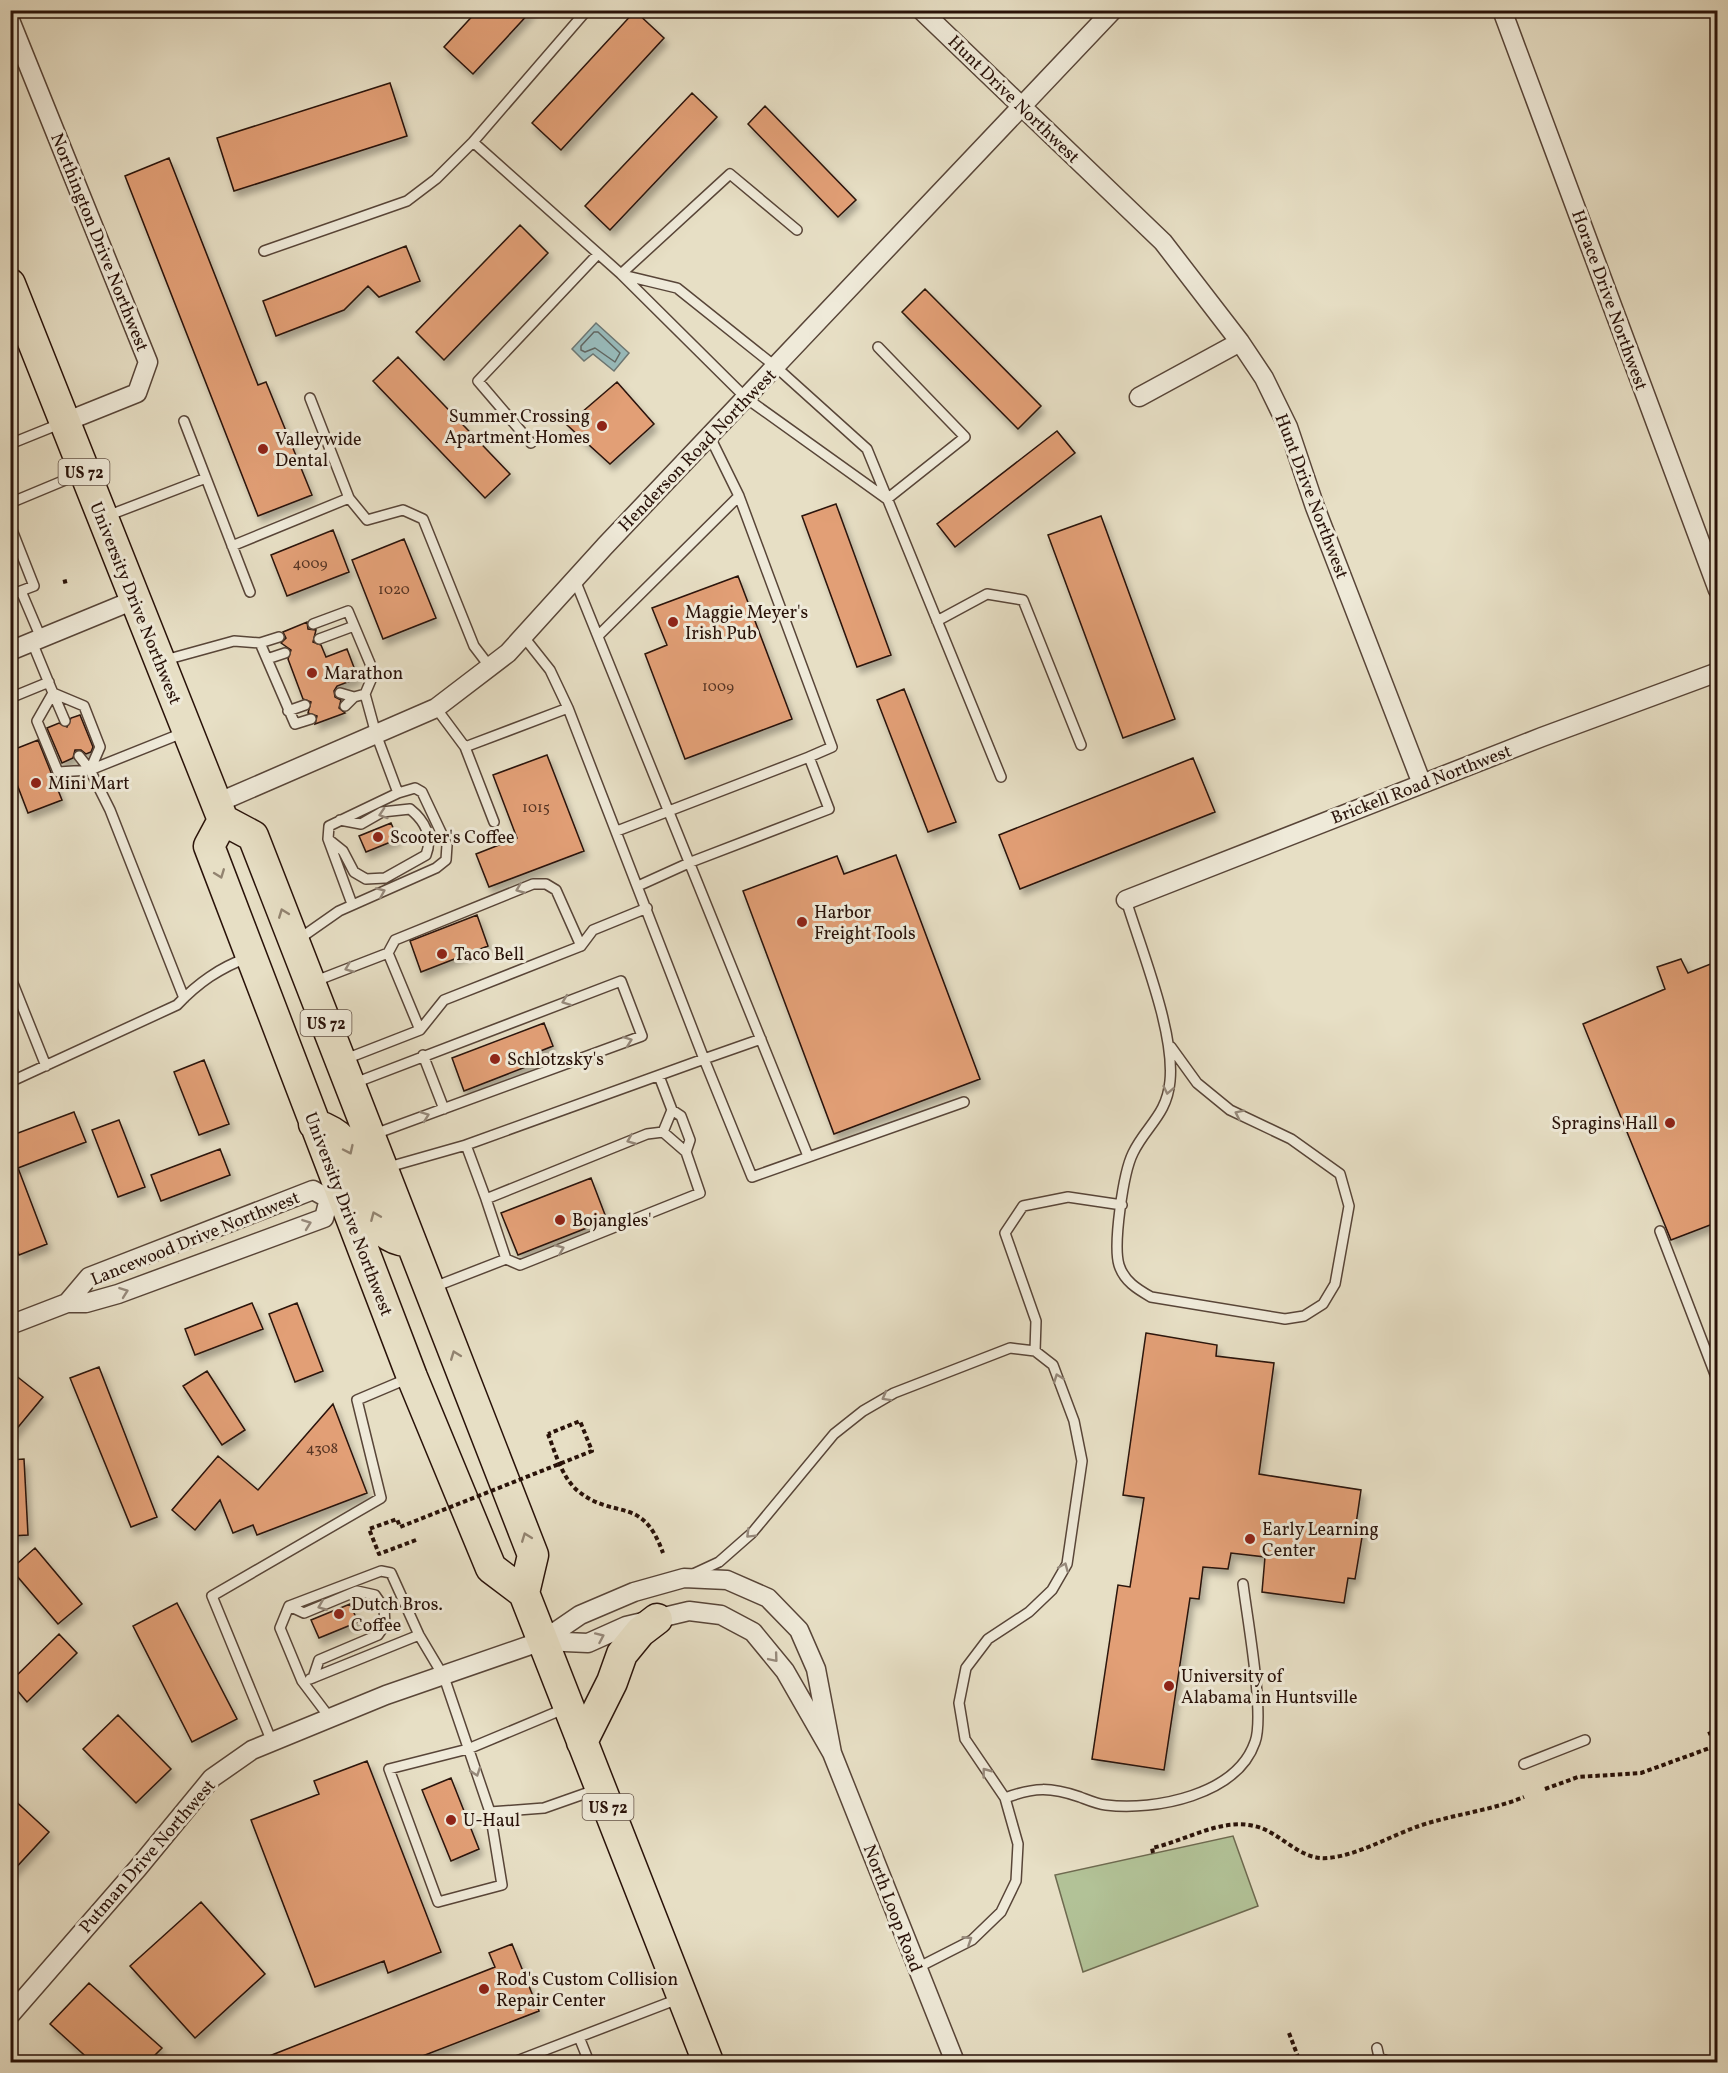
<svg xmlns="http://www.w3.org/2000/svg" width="1728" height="2073" viewBox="0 0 1728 2073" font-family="Vollkorn,serif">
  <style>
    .green { fill: #b2c297; stroke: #6e6a50; stroke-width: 1.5 }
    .water { fill: #98bbbc; stroke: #6c7774; stroke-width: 1.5 }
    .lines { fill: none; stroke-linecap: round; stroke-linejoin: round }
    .shore { stroke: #606662; stroke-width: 1.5 }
    .building { fill: #e29f76; stroke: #291209; stroke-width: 1.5; filter: url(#shadow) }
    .service-casing { stroke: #584538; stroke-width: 12 }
    .minor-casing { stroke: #584538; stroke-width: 21 }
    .trunk-casing { stroke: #291209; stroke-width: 33 }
    .path { stroke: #291209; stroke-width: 4; stroke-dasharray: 4.5 3; stroke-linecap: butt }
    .service { stroke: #efead9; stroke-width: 9 }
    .minor { stroke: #efead9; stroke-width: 18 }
    .trunk { stroke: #e7dfc5; stroke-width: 30 }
    .path-bridge { stroke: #291209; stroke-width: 4; stroke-dasharray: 4.5 3; stroke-linecap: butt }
    .oneway { stroke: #96897b }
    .oneway2 { stroke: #928370 }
    .poi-dot { fill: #8f2418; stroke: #efead9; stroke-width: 2 }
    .labels { text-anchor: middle; stroke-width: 6; stroke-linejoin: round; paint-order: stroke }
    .number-label { font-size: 15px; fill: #573524 }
    .shield { fill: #efead9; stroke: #645347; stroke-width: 1.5 }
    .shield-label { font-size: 16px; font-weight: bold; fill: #291209 }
    .street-label { font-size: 18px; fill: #291209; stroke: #efead9 }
    .poi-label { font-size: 18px; fill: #291209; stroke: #efead9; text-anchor: start }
  </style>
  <defs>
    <filter id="shadow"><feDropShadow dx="3.5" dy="6" stdDeviation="3" flood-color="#0004"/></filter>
  </defs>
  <rect width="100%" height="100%" fill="#e7dfc5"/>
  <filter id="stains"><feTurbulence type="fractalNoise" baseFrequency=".00333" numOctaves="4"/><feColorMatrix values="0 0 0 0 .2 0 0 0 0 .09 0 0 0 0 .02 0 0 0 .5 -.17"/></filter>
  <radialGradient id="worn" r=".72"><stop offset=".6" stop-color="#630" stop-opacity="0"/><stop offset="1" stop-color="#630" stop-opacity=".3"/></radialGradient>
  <path class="green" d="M1233,1836L1258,1906L1083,1972L1055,1875Z"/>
  <path class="water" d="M596,323L629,353L614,371L593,354L584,361L572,349Z"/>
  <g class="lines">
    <path class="shore" d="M594,332H598L620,353L615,362L595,348L585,352L581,350V346Z"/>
  </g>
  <path class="building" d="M478,10H532L473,74L444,47Z
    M635,11L664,38L561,150L532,123Z
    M390,83L407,136L234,191L217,138Z
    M692,93L717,117L610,230L585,206Z
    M765,106L856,200L838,217L748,124Z
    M169,158L258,385L266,382L312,495L258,516L125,176Z
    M520,225L548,253L444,360L416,332Z
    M406,246L420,281L379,297L368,286L344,310L276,336L263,301Z
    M925,289L1041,406L1018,429L902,312Z
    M398,357L510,474L485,498L373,381Z
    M617,382L654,424L610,464L567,425Z
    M1057,431L1075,453L955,547L937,524Z
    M836,504L891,655L857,667L802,516Z
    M1101,516L1175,719L1123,738L1048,535Z
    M333,530L349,572L287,596L271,555Z
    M404,539L436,618L383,639L352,560Z
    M738,576L792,719L685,759L645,654L667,645L652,608Z
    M307,622L308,629L316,630L313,642L321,645L326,657L347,649L358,678L337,686L334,691L335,697L341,700L339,708L345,713L315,724L317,716L308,713L311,702L303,699L288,659L291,650L281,643L286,638L283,632Z
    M904,689L956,822L928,832L877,700Z
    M80,715L93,747L91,752L86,754L81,750H75L73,758L62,763L47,728L59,723L67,727L71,718Z
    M38,740L62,800L28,813L10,766V751Z
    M547,755L584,851L489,887L476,854L517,838L493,775Z
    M1193,758L1215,812L1020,889L999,835Z
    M391,823L398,839L366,852L359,836Z
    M896,855L980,1079L834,1134L743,891L837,856L844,874Z
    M477,915L488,946L421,972L410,941Z
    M1681,959L1688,973L1718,961V1222L1671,1240L1583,1024L1665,989L1657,967Z
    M544,1023L553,1046L538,1052L541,1061L464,1091L452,1058Z
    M204,1060L229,1124L199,1135L174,1072Z
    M74,1112L86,1142L18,1168L47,1244L19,1255L10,1232V1136Z
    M119,1120L145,1187L118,1197L92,1130Z
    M220,1149L230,1175L161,1201L151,1175Z
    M591,1178L607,1220L518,1255L501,1213Z
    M252,1303L263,1329L195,1355L185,1329Z
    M297,1303L323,1371L295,1382L269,1314Z
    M1146,1333L1217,1345L1216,1356L1274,1363L1259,1474L1361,1490L1356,1524L1364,1525L1355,1579L1348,1578L1344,1603L1262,1592L1265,1557L1231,1553L1228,1569L1203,1567L1199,1599L1190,1598L1164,1770L1092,1759L1118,1585L1130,1587L1144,1498L1123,1495Z
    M99,1367L157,1517L131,1527L70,1378Z
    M10,1371L43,1397L10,1437Z
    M207,1371L245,1430L222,1445L183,1386Z
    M333,1404L367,1493L257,1535L253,1525L233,1533L220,1500L195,1530L172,1510L218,1456L258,1490Z
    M24,1459L28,1535L10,1536V1460Z
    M35,1548L82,1604L58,1624L11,1569Z
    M177,1603L237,1719L192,1742L133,1626Z
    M350,1604L358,1622L319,1638L311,1620Z
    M59,1634L77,1653L27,1702L10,1682Z
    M118,1715L171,1769L136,1803L83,1749Z
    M367,1761L441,1952L388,1973L384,1961L315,1987L251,1820L319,1794L314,1781Z
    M451,1778L479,1849L451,1861L422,1790Z
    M10,1796L49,1832L10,1874Z
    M201,1902L265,1974L195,2038L130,1966Z
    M512,1944L539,2011L407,2062H254L495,1967L489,1953Z
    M89,1983L162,2048L148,2062H92L50,2024Z"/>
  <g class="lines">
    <defs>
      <path id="service" d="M473,142L621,274L746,398L887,499L965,437L878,347
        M264,251L407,201L436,179L473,142L587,10
        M621,274L730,174L797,230
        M623,275L677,288L776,367L867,449L1001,777
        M10,343L28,336
        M184,421L206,478
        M531,443L478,381L598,254
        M10,444L62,423
        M739,496L832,747L809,757
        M349,498L367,520L403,510L423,519L474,646L490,667
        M10,503L82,473
        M107,516L206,478L250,592
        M10,525L34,586L10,595
        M232,546L349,498L310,398
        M575,580L808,1156
        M21,591L41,638
        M937,621L987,594L1023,600L1081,745
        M313,624L348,611L374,673L365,694L376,734L398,793
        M599,635L739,496L710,437
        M319,639L354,626
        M32,642L53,693L84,706L100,747L90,770
        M260,643L295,724L311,719
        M267,659L285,653
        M165,660L234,641L260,643L279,637
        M340,693L354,697
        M10,698L49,682
        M345,706L354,697L365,694
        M436,708L465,747L568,708
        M288,711L305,705
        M65,721L53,693L37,721L58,772L90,770L79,756
        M465,747L494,822
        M90,770L110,810L184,998
        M90,770L185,732
        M617,831L809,757L829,809L691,862L638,886
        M328,839L343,851L354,872L366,879L385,878L426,855C433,837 425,821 410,809L382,812L361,824L340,820
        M1126,900C1141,949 1175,1032 1170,1081C1167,1115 1146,1126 1133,1153C1123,1173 1113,1245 1119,1265C1124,1281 1137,1289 1151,1297L1285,1319L1304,1316L1323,1304L1335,1284L1349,1206L1340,1174L1291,1139L1230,1110L1197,1083L1171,1047
        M299,939L339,911L436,868L446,860L447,845L422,792L415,788L398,793L329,826L328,839L352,904
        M388,953L420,1030
        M10,976L46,1066
        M313,982L388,953L395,940L533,884H546L556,890L581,946
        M761,1039L704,1059L752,1177L964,1102
        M423,1055L444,1109
        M343,1060L420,1030L444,1000L581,946L593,930L647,908
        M659,1076L672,1110L681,1116L690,1140L686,1152
        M10,1082L177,1005C198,983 219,968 249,957
        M352,1084L621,981L642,1036L372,1135
        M663,1132L672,1110
        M466,1145L486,1199
        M385,1168L466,1145L704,1059L568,708L550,670L523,636
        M1660,1231L1718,1382
        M434,1287L506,1259L520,1265L700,1193L686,1152L663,1132L647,1134L486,1199L506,1259
        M1035,1351L1036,1321L1005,1233L1023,1206L1068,1197L1122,1205
        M691,1575L719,1562L752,1533L834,1434L863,1411L894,1393L1010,1348L1035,1351L1053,1365L1074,1421L1082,1461L1067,1564L1052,1590L1029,1612L988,1639L966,1668L959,1703L965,1739L1005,1798L1018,1844L1016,1881L1001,1912L972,1940L917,1968
        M289,1606L304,1613L357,1591L375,1595L384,1608L385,1625L378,1635L319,1660L313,1678
        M310,1679L419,1635
        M330,1718L302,1681L280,1628L289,1606L381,1571L391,1573L419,1635L444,1677L490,1812L544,1808L598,1789
        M272,1742L212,1596L381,1498L357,1400L409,1378
        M1524,1764L1585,1740
        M1005,1798C1035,1787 1050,1787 1080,1797C1088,1800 1097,1804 1106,1805C1155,1811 1237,1795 1255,1742C1265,1715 1247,1617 1243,1584
        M490,1812L502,1885L438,1902L389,1769L468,1749L566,1708
        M579,2037L589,2062
        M1377,2048L1379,2057L1389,2062
        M514,2062L678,1999"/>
      <path id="minor" d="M921,10L1163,242L1240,342L1264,378L1288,427L1315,507L1422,784
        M1502,10L1718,590
        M10,20L148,362L137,393L65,422
        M1139,397L1240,342
        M10,651L134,600
        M217,803L436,708L508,653L605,546L1113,10
        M1126,900L1542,737L1718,672
        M67,1303L89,1277L313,1190L329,1199L340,1195
        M10,1325L67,1303H86L118,1294L324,1218L329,1199
        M542,1641L588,1643L626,1626L689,1611L721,1615L753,1632L785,1671L832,1753L955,2062
        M10,2015L138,1868L212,1778L252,1750L386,1695L542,1641L580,1615L634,1592L684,1578L727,1580L768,1598L799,1630L816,1669L832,1753"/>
      <path id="trunk" d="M10,284L223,820L253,836L533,1555L524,1593
        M223,820L209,846L412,1377L491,1568L524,1593L708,2062
        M314,1124C342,1134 346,1142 357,1167L371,1172L382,1169
        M342,1194L361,1193C382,1216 372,1237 410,1242
        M582,1742L612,1682L622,1654L640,1632L657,1619"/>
    </defs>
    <use href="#service" class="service-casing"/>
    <use href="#minor" class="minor-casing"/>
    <use href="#trunk" class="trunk-casing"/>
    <path class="path" d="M63,582L67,581
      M548,1434C555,1452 562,1478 578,1491C615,1521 642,1494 663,1553
      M1708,1734L1718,1730
      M1545,1789L1578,1777L1641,1773L1718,1745
      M1153,1853L1152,1848C1185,1841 1220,1818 1254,1826C1280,1831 1299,1861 1328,1858C1359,1855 1390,1836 1419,1826C1454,1814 1490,1811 1524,1797
      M1289,2033L1300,2062"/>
    <use href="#service" class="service"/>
    <use href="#minor" class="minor"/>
    <use href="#trunk" class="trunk"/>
    <path class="path-bridge" d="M416,1540L379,1554L369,1529L397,1519L400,1527L592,1451L580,1421L548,1434"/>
  </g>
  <defs><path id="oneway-chevron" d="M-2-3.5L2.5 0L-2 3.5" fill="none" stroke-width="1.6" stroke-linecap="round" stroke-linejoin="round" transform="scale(1.5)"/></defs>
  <g class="oneway">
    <use href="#oneway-chevron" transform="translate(383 814) rotate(162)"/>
    <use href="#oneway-chevron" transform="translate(520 889) rotate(158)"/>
    <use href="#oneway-chevron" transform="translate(381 892) rotate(-23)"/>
    <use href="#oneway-chevron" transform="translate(349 968) rotate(158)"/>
    <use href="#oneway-chevron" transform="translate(566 1001) rotate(159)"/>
    <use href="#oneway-chevron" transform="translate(628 1041) rotate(-20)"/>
    <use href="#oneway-chevron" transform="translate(1168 1090) rotate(102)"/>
    <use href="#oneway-chevron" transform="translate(1239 1114) rotate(-154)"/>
    <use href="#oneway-chevron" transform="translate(425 1116) rotate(-20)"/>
    <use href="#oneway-chevron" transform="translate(631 1140) rotate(158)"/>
    <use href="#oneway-chevron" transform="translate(307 1224) rotate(-20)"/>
    <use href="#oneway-chevron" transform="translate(560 1249) rotate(-22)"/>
    <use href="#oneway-chevron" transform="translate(124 1292) rotate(-20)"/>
    <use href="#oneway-chevron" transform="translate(1058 1378) rotate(-110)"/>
    <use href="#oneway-chevron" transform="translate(886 1397) rotate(151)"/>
    <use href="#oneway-chevron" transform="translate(750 1534) rotate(135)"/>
    <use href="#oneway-chevron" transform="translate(1064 1567) rotate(-67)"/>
    <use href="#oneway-chevron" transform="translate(322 1606) rotate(158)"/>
    <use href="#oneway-chevron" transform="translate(600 1637) rotate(-24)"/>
    <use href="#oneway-chevron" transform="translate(774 1658) rotate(50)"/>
    <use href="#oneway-chevron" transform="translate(476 1772) rotate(71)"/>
    <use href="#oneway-chevron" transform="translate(986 1772) rotate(-127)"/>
    <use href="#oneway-chevron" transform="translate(968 1940) rotate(-33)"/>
  </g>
  <g class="oneway2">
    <use href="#oneway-chevron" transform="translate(220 874) rotate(69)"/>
    <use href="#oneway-chevron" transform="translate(283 913) rotate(-111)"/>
    <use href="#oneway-chevron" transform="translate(349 1150) rotate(65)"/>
    <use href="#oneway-chevron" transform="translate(375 1216) rotate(-113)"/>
    <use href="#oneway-chevron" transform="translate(455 1355) rotate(-111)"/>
    <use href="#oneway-chevron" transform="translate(526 1537) rotate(-111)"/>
  </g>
  <g class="poi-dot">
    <circle cx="602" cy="426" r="6"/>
    <circle cx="263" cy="449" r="6"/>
    <circle cx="673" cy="622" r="6"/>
    <circle cx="312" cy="673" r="6"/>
    <circle cx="36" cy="783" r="6"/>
    <circle cx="378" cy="837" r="6"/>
    <circle cx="802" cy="922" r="6"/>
    <circle cx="442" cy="954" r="6"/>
    <circle cx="495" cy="1059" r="6"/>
    <circle cx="1670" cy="1123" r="6"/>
    <circle cx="560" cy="1220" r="6"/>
    <circle cx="1250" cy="1539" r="6"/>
    <circle cx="339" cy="1614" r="6"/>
    <circle cx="1169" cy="1686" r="6"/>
    <circle cx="451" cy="1820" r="6"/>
    <circle cx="484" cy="1989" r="6"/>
  </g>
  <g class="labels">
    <g class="number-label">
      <text x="310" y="568">4009</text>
      <text x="394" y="594">1020</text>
      <text x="718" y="691">1009</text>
      <text x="536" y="812">1015</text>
      <text x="322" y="1453">4308</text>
    </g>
    <g class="shield">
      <rect x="58.5" y="459" width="51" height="26" rx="4.5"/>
      <rect x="300.5" y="1010" width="51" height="26" rx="4.5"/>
      <rect x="582.5" y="1794" width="51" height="26" rx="4.5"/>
    </g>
    <g class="shield-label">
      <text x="84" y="478">US 72</text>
      <text x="326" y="1029">US 72</text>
      <text x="608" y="1813">US 72</text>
    </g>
    <g class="street-label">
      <text transform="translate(1014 99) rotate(44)" y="6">Hunt Drive Northwest</text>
      <text transform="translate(100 242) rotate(68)" y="6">Northington Drive Northwest</text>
      <text transform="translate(1610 300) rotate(70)" y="6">Horace Drive Northwest</text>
      <text transform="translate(697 450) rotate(-46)" y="6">Henderson Road Northwest</text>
      <text transform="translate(1312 496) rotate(69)" y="6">Hunt Drive Northwest</text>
      <text transform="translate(136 603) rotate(68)" y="6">University Drive Northwest</text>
      <text transform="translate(1421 784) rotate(-21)" y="6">Brickell Road Northwest</text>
      <text transform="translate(349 1214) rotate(69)" y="6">University Drive Northwest</text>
      <text transform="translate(195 1238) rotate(-22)" y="6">Lancewood Drive Northwest</text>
      <text transform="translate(147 1856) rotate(-49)" y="6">Putman Drive Northwest</text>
      <text transform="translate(893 1908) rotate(69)" y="6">North Loop Road</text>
    </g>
    <g class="poi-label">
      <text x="590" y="422" text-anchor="end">Summer Crossing<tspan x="590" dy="21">Apartment Homes</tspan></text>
      <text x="275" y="445">Valleywide<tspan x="275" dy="21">Dental</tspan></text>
      <text x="685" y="618">Maggie Meyer's<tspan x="685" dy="21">Irish Pub</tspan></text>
      <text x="324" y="679">Marathon</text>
      <text x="48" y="789">Mini Mart</text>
      <text x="390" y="843">Scooter's Coffee</text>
      <text x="814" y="918">Harbor<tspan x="814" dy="21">Freight Tools</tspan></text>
      <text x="454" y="960">Taco Bell</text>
      <text x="507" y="1065">Schlotzsky's</text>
      <text x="1658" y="1129" text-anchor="end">Spragins Hall</text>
      <text x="572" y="1226">Bojangles'</text>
      <text x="1262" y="1535">Early Learning<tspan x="1262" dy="21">Center</tspan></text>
      <text x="351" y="1610">Dutch Bros.<tspan x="351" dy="21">Coffee</tspan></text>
      <text x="1181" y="1682">University of<tspan x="1181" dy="21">Alabama in Huntsville</tspan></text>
      <text x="463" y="1826">U-Haul</text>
      <text x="496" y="1985">Rod's Custom Collision<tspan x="496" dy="21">Repair Center</tspan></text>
    </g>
  </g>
  <rect width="1728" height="2073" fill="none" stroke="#e7dfc5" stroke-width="36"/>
  <rect x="12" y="12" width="1704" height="2049" fill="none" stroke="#291209" stroke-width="3"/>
  <rect x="18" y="18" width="1692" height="2037" fill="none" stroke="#291209" stroke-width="1.5"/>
  <rect width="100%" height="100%" filter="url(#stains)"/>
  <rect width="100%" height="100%" fill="url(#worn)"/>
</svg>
